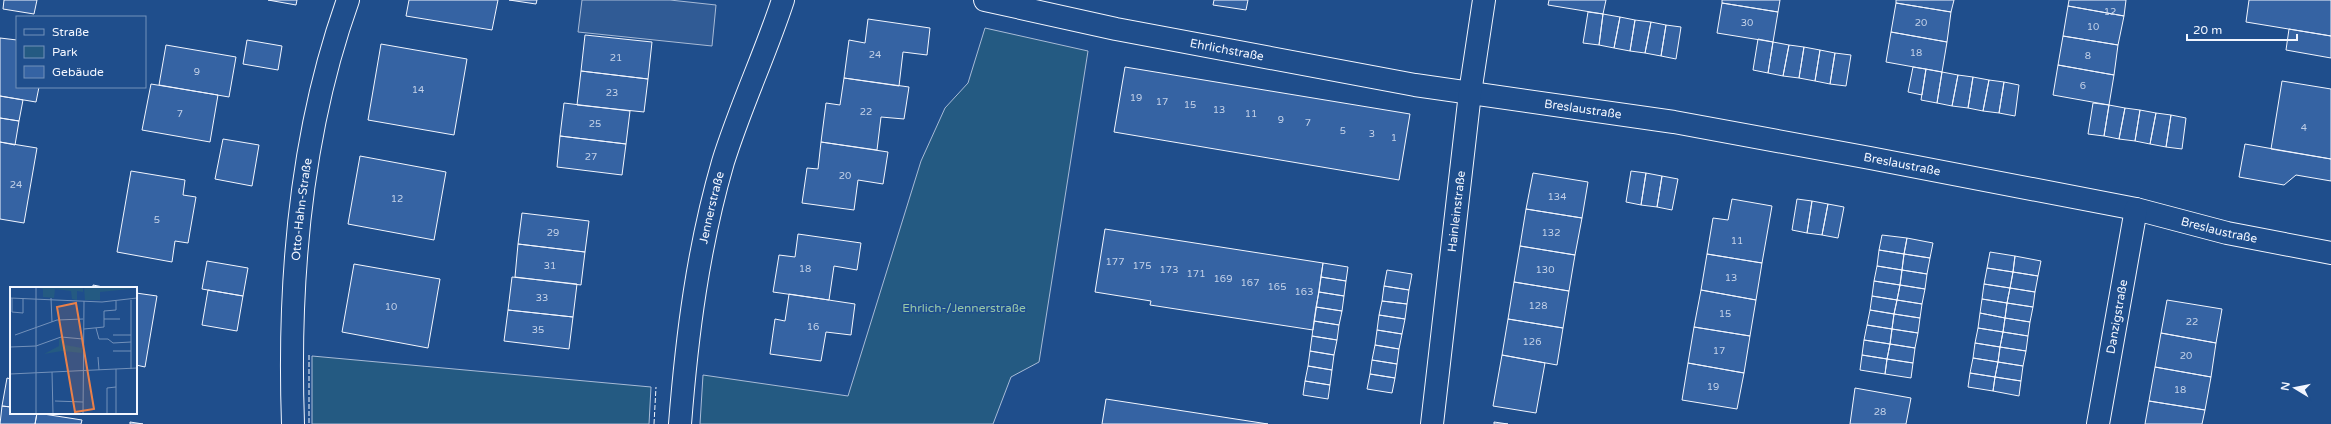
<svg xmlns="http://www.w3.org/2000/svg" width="2331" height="424" viewBox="0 0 2331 424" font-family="'Varela Round',sans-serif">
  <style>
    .green { fill: #245a82; stroke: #a8bbd7 }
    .parking { fill: #305b95; stroke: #a8bbd7 }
    .building { fill: #3563a3; stroke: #f2f6ff }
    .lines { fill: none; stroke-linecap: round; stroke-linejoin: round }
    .minor-casing { stroke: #f2f6ff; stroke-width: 24 }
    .minor { stroke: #1f4e8c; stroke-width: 22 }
    .fence { stroke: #f2f6ff; stroke-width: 1; stroke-dasharray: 5 2; stroke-linecap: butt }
    .labels { text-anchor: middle; stroke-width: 3; stroke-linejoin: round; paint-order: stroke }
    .number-label { font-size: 10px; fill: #c3d1e8 }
    .street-label { font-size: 12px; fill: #f2f6ff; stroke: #1f4e8c }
    .park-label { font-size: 12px; fill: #97c8a6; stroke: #1f4e8c }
    .inset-road { fill: none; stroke: #7391ba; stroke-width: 1 }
    .view { fill: #ea8049; fill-opacity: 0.15; stroke: #ea8049; stroke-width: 2 }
    .inset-edge { fill: none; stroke: #f2f6ff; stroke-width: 2 }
  </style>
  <rect width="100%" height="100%" fill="#1f4e8c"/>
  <path class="green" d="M985,28L1088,51L1039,362L1011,377L993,424H700L703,375L848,396L921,161L945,108L968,83Z
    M312,356L651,387L649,424H312Z"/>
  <path class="parking" d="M582,0H670L716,5L712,46L578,32Z"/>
  <path class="building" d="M4,0H37L34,14L3,9Z
    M268,0H297L296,5Z
    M409,0H498L492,30L406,16Z
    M509,0H537L536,4Z
    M1214,0H1248L1246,10L1213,5Z
    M1549,0H1606L1603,14L1548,5Z
    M1722,0H1780L1778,12L1722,3Z
    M1896,0H1954L1951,12L1896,3Z
    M2069,0H2126L2124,16L2068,6Z
    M2249,0H2331V36L2246,22Z
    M1722,3L1778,12L1773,42L1717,33Z
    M1896,3L1951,12L1947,42L1891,32Z
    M2068,6L2124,16L2118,45L2063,36Z
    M1588,12L1603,14L1599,45L1583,43Z
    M1603,14L1620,17L1614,48L1599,45Z
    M1620,17L1635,20L1630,51L1614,48Z
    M868,19L930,28L927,55L903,52L899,86L844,78L849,40L865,43Z
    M1635,20L1651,22L1645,53L1630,51Z
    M1651,22L1666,25L1661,56L1645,53Z
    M1666,25L1681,27L1676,59L1661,56Z
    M2289,29L2331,36V58L2286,50Z
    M1891,32L1947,42L1942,72L1886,62Z
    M585,35L652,42L648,79L581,71Z
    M2063,36L2118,45L2114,75L2058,65Z
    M0,38L17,40V87H39L36,102L0,96Z
    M1758,39L1773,42L1768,73L1753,70Z
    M247,40L282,46L278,70L243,64Z
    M1773,42L1789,45L1783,76L1768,73Z
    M381,44L467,59L454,135L368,120Z
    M166,45L236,57L229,97L159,85Z
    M1789,45L1804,47L1799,78L1783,76Z
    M1804,47L1820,50L1815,81L1799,78Z
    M1820,50L1835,53L1830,84L1815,81Z
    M1835,53L1851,55L1846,86L1830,84Z
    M2058,65L2114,75L2109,105L2053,95Z
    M1125,67L1410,114L1399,180L1114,132Z
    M1913,67L1926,69L1922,95L1908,92Z
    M1926,69L1942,72L1937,103L1921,100Z
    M581,71L648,79L644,112L577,105Z
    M1942,72L1958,75L1952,106L1937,103Z
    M1958,75L1973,77L1968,108L1952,106Z
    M1973,77L1989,80L1983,111L1968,108Z
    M844,78L909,87L904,119L881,117L877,150L821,142L826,103L840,105Z
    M1989,80L2004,82L1999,113L1983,111Z
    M2282,81L2331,89V159L2271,149Z
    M2004,82L2019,85L2015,116L1999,113Z
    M151,84L218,95L210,142L142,130Z
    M0,96L23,100L19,121L0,118Z
    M564,103L630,111L626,144L560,136Z
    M2093,103L2109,105L2104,136L2088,134Z
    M2109,105L2125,108L2119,139L2104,136Z
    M2125,108L2140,110L2135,141L2119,139Z
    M2140,110L2156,113L2150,144L2135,141Z
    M2156,113L2171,115L2166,147L2150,144Z
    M2171,115L2186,118L2182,149L2166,147Z
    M0,118L19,121L15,145L0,142Z
    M560,136L626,144L622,175L557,167Z
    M223,139L259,145L252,186L215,179Z
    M0,142L37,148L24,223L0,219Z
    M821,142L888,152L883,184L858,180L854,210L802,203L807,168L818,169Z
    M2245,144L2331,159V181L2296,175L2284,185L2239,177Z
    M360,156L446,172L434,240L348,224Z
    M131,171L185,180L183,195L196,197L188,243L175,241L172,262L117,252Z
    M1631,171L1646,173L1641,205L1626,202Z
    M1533,173L1588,182L1582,218L1526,209Z
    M1646,173L1662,176L1657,207L1641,205Z
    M1662,176L1678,179L1672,210L1657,207Z
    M1732,199L1772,206L1762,263L1707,254L1713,218L1728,220Z
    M1797,199L1812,201L1807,233L1792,230Z
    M1812,201L1828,204L1822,235L1807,233Z
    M1828,204L1844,207L1838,238L1822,235Z
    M1526,209L1582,218L1575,255L1520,246Z
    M522,213L589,221L585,252L518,244Z
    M1105,229L1323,263L1313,330L1150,305L1151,301L1095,292Z
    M798,234L861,243L857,270L834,266L829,300L773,292L779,255L795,257Z
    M1882,235L1907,238L1904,254L1879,250Z
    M1907,238L1933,243L1930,258L1904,254Z
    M518,244L585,252L581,285L515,277Z
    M1520,246L1575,255L1569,291L1514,282Z
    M1879,250L1904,254L1902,270L1877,266Z
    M1990,252L2015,256L2013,272L1987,268Z
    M1707,254L1762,263L1756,300L1701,290Z
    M1904,254L1930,258L1927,274L1902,270Z
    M2015,256L2041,261L2038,276L2013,272Z
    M207,261L248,268L243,296L202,289Z
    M1323,263L1348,267L1346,281L1321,277Z
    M354,264L440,279L428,348L342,332Z
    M1877,266L1902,270L1900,285L1874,281Z
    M1987,268L2013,272L2010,288L1984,284Z
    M1387,270L1412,274L1409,290L1384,286Z
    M1902,270L1927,274L1925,289L1900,285Z
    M2013,272L2038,276L2035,292L2010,288Z
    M512,277L577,284L573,317L508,310Z
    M1321,277L1346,281L1344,296L1319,292Z
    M1874,281L1900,285L1897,300L1872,296Z
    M1514,282L1569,291L1563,328L1508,319Z
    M1984,284L2010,288L2007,303L1982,299Z
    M93,285L108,288H93Z
    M1900,285L1925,289L1922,304L1897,300Z
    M1384,286L1409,290L1407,304L1382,301Z
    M2010,288L2035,292L2033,307L2007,303Z
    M208,290L243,296L237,331L202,325Z
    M1701,290L1756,300L1750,336L1694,327Z
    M1319,292L1344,296L1342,311L1316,307Z
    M136,293L157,296L145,367L136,365Z
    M789,294L855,304L851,335L826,332L821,361L770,354L775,319L785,321Z
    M1872,296L1897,300L1894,314L1870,310Z
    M1982,299L2007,303L2005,318L1980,313Z
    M1897,300L1922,304L1920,318L1894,314Z
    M2167,300L2222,309L2216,343L2161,333Z
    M1382,301L1407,304L1405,319L1379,315Z
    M2007,303L2033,307L2030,322L2005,318Z
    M1316,307L1342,311L1339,325L1314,321Z
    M508,310L573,317L569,349L504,341Z
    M1870,310L1894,314L1892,329L1867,325Z
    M1980,313L2005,318L2003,332L1978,328Z
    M1894,314L1920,318L1918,333L1892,329Z
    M1379,315L1405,319L1402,334L1377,330Z
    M2005,318L2030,322L2028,336L2003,332Z
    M1508,319L1563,328L1557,365L1502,355Z
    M1314,321L1339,325L1337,340L1312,336Z
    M1867,325L1892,329L1890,344L1864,340Z
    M1694,327L1750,336L1744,373L1688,363Z
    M1978,328L2003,332L2000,347L1975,343Z
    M1892,329L1918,333L1915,348L1890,344Z
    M1377,330L1402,334L1399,349L1375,345Z
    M2003,332L2028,336L2026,351L2000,347Z
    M2161,333L2216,343L2211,377L2155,367Z
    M1312,336L1337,340L1334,355L1310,351Z
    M1864,340L1890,344L1887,359L1862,355Z
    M1975,343L2000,347L1998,362L1973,358Z
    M1890,344L1915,348L1913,363L1887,359Z
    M1375,345L1399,349L1397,364L1372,360Z
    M2000,347L2026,351L2023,366L1998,362Z
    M1310,351L1334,355L1332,370L1308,366Z
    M1502,355L1545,363L1536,413L1493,406Z
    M1862,355L1887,359L1885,374L1860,370Z
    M1973,358L1998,362L1995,377L1970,373Z
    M1887,359L1913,363L1911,378L1885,374Z
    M1372,360L1397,364L1395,378L1370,374Z
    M1998,362L2023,366L2021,381L1995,377Z
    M1688,363L1744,373L1737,409L1682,400Z
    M1308,366L1332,370L1330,385L1305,381Z
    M2155,367L2211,377L2205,410L2149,401Z
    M1970,373L1995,377L1993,391L1968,387Z
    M1370,374L1395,378L1392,393L1367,389Z
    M1995,377L2021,381L2019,396L1993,391Z
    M7,378L11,379V407L2,406Z
    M1305,381L1330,385L1328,399L1303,395Z
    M1855,388L1911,398L1906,424H1850Z
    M1106,399L1268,424H1102Z
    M2149,401L2205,410L2202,424H2145Z
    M2,406L11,407V413H37L35,424H0Z
    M37,413L82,420L81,424H35Z
    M130,422L143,424H130Z
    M1494,422L1508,424H1494Z"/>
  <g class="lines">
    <defs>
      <g id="minor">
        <path id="s1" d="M985,0L1116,29L1415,85L1674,122L1870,158L2136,209L2227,233L2331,253"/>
        <path id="s2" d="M293,424C288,283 300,134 348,0"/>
        <path id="s3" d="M680,424C687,335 698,248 723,162C740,107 765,55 783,0"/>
        <path id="s4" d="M1432,424L1470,93L1484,0"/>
        <path id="s5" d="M2098,424L2136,209"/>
      </g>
    </defs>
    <use href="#minor" class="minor-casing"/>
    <use href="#minor" class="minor"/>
    <path class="fence" d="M309,355V424
      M654,424L656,387"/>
  </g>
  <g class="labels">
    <g class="number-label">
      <text x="2110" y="15">12</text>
      <text x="1747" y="26">30</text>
      <text x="1921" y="26">20</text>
      <text x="2093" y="30">10</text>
      <text x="1916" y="56">18</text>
      <text x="875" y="58">24</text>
      <text x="2088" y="59">8</text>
      <text x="616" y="61">21</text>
      <text x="197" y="75">9</text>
      <text x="2083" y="89">6</text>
      <text x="418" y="93">14</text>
      <text x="612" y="96">23</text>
      <text x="1136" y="101">19</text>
      <text x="1162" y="105">17</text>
      <text x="1190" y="108">15</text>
      <text x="1219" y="113">13</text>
      <text x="866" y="115">22</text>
      <text x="180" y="117">7</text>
      <text x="1251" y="117">11</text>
      <text x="1281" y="123">9</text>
      <text x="1308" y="126">7</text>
      <text x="595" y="127">25</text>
      <text x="2304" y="131">4</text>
      <text x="1343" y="134">5</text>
      <text x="1372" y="137">3</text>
      <text x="1394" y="141">1</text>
      <text x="591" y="160">27</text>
      <text x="845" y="179">20</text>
      <text x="16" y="188">24</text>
      <text x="1557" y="200">134</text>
      <text x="397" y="202">12</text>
      <text x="157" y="223">5</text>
      <text x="553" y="236">29</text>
      <text x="1551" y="236">132</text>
      <text x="1737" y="244">11</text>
      <text x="1115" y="265">177</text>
      <text x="550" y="269">31</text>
      <text x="1142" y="269">175</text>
      <text x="805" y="272">18</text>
      <text x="1169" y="273">173</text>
      <text x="1545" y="273">130</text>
      <text x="1196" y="277">171</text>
      <text x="1731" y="281">13</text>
      <text x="1223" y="282">169</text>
      <text x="1250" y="286">167</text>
      <text x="1277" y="290">165</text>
      <text x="1304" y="295">163</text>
      <text x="542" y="301">33</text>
      <text x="1538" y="309">128</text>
      <text x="391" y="310">10</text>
      <text x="1725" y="317">15</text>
      <text x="2192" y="325">22</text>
      <text x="813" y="330">16</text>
      <text x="538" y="333">35</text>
      <text x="1532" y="345">126</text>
      <text x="1719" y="354">17</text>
      <text x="2186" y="359">20</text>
      <text x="1713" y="390">19</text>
      <text x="2180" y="393">18</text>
      <text x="1880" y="415">28</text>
    </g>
    <g class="street-label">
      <text dy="4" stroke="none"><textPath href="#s1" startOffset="247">Ehrlichstraße</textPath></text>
      <text dy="4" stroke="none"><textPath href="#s1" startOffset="608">Breslaustraße</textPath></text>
      <text dy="4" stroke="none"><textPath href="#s1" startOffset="932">Breslaustraße</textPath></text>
      <text dy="4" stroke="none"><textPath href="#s3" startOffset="219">Jennerstraße</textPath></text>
      <text dy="4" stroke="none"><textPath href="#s2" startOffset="215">Otto-Hahn-Straße</textPath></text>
      <text dy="4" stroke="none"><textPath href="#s4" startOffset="214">Hainleinstraße</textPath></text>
      <text dy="4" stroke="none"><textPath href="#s1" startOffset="1256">Breslaustraße</textPath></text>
      <text dy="4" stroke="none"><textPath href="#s5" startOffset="109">Danzigstraße</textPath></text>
    </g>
    <g class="park-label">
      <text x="964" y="312">Ehrlich-/Jennerstraße</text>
    </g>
  </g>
  <g transform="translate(10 287)">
    <rect width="127" height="127" fill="#1f4e8c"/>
    <path d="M73,0V5L67,4V13L62,12L61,4L45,2L44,11L33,10V2L28,1ZM74,0H120V2L90,5V13H75ZM54,51L55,58L72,61V66L52,64L34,67L49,59V52Z" fill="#245a82"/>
    <path class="inset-road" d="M0,11L92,15L127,11M2,11V25L13,26V11M41,11L42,35M94,32H110M86,41L89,52H98L103,56L121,55M74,42L94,40V24L106,23V14M5,48L47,33L73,32M103,48H121M0,60L26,59L51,50L73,52M103,64H121M88,70L89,83M121,82V13M42,85L43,127M0,87L127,81M45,114L73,115M26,127V0M73,127L74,14M97,127V101L106,100M106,127V82"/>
    <path class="view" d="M66,16L84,122L65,125L47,20Z"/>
    <rect width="127" height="127" class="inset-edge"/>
  </g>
  <rect x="16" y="16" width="130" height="72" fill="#1f4e8c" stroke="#7391ba"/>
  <rect x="24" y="29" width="20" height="6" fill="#1f4e8c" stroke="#7391ba"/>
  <text x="52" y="36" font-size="12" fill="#f2f6ff">Straße</text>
  <rect x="24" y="46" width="20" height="12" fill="#245a82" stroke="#7391ba"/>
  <text x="52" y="56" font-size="12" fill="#f2f6ff">Park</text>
  <rect x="24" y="66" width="20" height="12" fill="#3563a3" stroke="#7391ba"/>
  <text x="52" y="76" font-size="12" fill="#f2f6ff">Gebäude</text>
  <g transform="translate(2295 388) rotate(280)" stroke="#1f4e8c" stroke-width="3" paint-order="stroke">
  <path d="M0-3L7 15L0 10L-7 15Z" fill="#f2f6ff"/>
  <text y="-6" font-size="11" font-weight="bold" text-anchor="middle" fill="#f2f6ff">N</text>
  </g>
  <path d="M2187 34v6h110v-6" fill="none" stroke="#f2f6ff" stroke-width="2"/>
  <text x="2193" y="34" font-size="12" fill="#f2f6ff" stroke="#1f4e8c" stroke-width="3" paint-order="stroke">20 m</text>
</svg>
